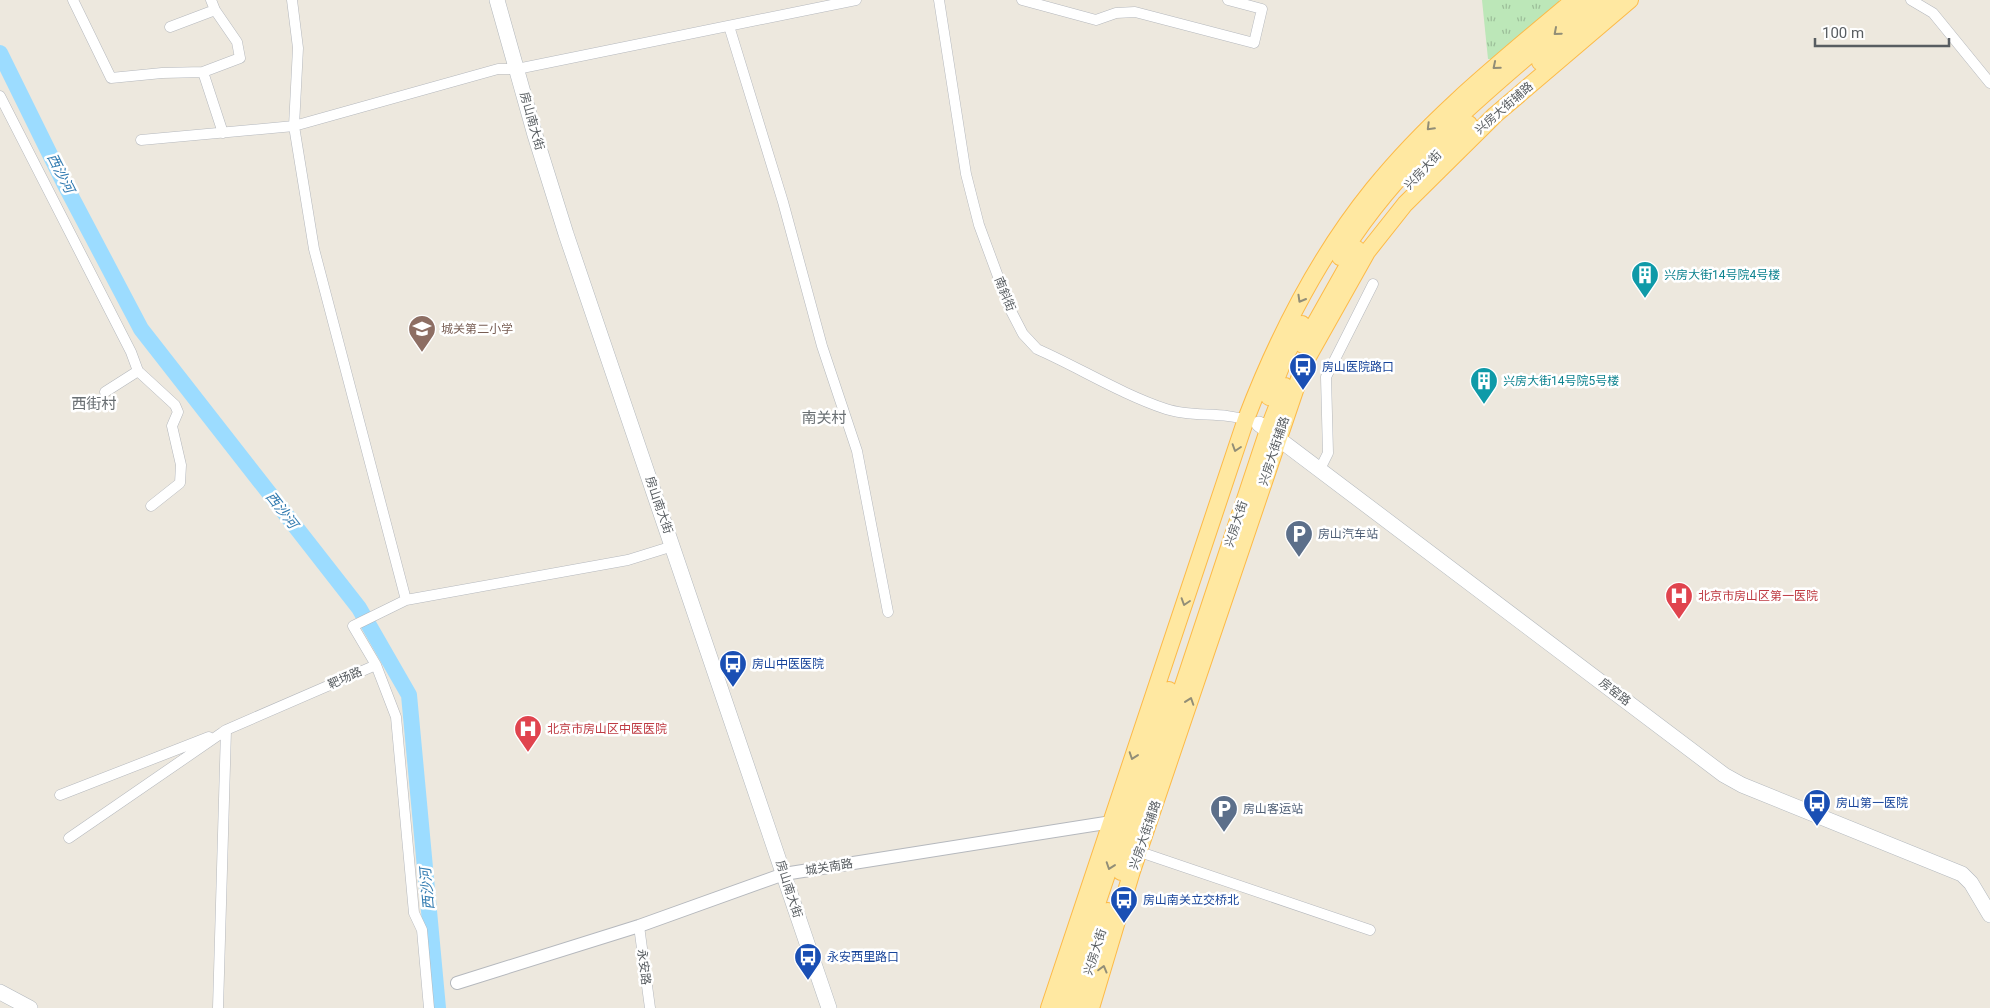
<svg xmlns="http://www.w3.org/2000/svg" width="1990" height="1008" viewBox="0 0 1990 1008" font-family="Roboto,'Noto Sans SC',sans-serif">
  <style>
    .park { fill: url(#park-tufts) }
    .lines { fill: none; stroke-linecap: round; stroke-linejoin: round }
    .river { stroke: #9cdcff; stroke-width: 16 }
    .minor-casing { stroke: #b5b8bd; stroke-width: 11 }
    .tertiary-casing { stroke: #b5b8bd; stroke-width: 14 }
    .secondary-casing { stroke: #b3b8bd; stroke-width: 16 }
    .primary-casing { stroke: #fdba47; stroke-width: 18 }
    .minor { stroke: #fff; stroke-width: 10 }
    .tertiary { stroke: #fff; stroke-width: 12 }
    .secondary { stroke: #fff; stroke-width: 15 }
    .primary { stroke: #ffe8a1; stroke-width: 16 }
    .oneway { stroke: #928e77 }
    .labels { text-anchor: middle; stroke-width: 5; stroke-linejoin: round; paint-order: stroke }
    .street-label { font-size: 12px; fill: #585d61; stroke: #fff }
    .culture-label { font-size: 12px; fill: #0d838f; stroke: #fff; text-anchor: start }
    .education-label { font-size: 12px; fill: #785e54; stroke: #fff; text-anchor: start }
    .transit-label { font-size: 12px; fill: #164399; stroke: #fff; text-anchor: start }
    .service-label { font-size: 12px; fill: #4e5e75; stroke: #fff; text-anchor: start }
    .health-label { font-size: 12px; fill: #be3a42; stroke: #fff; text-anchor: start }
    .water-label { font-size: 14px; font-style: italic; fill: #307ab0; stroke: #fff }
    .quarter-label { font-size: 15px; fill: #696f73; stroke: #fff }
  </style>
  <defs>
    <pattern id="park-tufts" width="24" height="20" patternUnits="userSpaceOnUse" patternTransform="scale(1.25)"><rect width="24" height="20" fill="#bce7b8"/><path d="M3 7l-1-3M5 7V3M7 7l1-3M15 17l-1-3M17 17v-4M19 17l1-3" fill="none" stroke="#9cbe99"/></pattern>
  </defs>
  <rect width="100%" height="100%" fill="#ede8de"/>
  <path class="park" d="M1482,0H1559V2L1494,59H1488Z"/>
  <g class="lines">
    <path class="river" d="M0,53L64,183L141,329L359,608L409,695L438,1008"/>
    <defs>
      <path id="minor" d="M73,0L111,78L162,73L203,72L223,133
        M292,0L298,48L294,126L314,249L406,600
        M939,0L966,174L979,225L1010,309L1023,334L1037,349C1080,368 1121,394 1166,409C1193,418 1223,411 1249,421
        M1022,0L1096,20L1116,13L1135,12L1254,43L1262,9L1228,0
        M1911,0L1933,13L1990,83
        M729,26L783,202L822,346L857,451L888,612
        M170,27L215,10
        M203,72L240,58L237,42L215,10L211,0
        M0,96L131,352L138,371L105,392
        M141,140L294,126L498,69H517L856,0
        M138,371L175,405L178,412L172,426L181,465L180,483L151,506
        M1320,469L1328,453L1326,377L1373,284
        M376,665L396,717L414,913L422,930L429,1008
        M60,795L209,737
        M69,838L226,730L376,665L353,626L406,600L628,560L673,546
        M1140,852L1370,930
        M639,926L650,1008
        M218,1008L226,730L223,732"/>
      <path id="tertiary" d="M457,983L639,926L784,874L1118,821"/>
      <path id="secondary" d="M497,0L535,135L566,234L829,1008
        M1259,424L1724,775L1742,785L1962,874L1971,883L1990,915
        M0,992L30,1008"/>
      <path id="primary" d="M1540,62L1612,0
        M1417,176L1440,150L1469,124
        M1340,257C1403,154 1503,78 1594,0
        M1303,345L1357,249
        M1269,397L1285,357L1302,324
        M1121,872L1268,430L1285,386
        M1049,1008L1246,419C1277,338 1318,257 1373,189C1431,117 1504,59 1574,0
        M1062,1008L1169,690
        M1076,1008L1108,911
        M1091,1008L1132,871L1304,364L1367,252L1405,204L1495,115L1630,0"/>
    </defs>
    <use href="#minor" class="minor-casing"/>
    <use href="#tertiary" class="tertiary-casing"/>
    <use href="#secondary" class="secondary-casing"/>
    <use href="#primary" class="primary-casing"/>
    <use href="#minor" class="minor"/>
    <use href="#tertiary" class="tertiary"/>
    <use href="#secondary" class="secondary"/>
    <use href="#primary" class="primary"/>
  </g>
  <defs><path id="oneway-chevron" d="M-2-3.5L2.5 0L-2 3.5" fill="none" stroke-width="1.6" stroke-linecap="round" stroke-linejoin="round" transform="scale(1.25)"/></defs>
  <g class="oneway">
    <use href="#oneway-chevron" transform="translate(1557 32) rotate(139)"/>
    <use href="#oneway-chevron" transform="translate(1496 66) rotate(140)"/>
    <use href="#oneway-chevron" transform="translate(1430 127) rotate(135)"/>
    <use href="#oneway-chevron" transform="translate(1301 299) rotate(120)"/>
    <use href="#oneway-chevron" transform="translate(1236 448) rotate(108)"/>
    <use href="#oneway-chevron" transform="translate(1185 602) rotate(108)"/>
    <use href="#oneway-chevron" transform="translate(1190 701) rotate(-71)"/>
    <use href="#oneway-chevron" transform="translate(1133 756) rotate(109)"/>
    <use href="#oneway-chevron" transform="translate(1110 866) rotate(109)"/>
    <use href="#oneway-chevron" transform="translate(1103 969) rotate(-75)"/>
  </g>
  <defs>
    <symbol id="building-pin" viewBox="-11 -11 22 30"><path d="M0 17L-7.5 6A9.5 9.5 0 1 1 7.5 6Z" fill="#0f9aa8" stroke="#fff"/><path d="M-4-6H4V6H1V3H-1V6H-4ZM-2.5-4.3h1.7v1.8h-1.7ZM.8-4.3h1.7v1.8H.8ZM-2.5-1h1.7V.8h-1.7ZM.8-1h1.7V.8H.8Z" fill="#fff"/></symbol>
    <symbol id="school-pin" viewBox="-11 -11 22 30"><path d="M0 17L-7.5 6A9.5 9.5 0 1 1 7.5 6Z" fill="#8d6e63" stroke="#fff"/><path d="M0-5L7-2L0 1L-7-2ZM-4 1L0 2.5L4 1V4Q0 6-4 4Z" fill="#fff"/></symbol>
    <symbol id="bus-pin" viewBox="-11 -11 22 30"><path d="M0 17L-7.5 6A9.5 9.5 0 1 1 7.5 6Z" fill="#1a4fb4" stroke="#fff"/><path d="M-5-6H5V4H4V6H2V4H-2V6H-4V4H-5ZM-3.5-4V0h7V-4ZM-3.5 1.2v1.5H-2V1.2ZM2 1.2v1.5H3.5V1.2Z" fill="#fff"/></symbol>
    <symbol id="parking-pin" viewBox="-11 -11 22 30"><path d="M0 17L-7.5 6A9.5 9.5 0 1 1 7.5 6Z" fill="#5c6f8a" stroke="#fff"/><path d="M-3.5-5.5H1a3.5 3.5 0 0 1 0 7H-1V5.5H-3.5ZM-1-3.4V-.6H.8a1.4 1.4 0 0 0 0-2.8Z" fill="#fff"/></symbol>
    <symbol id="hospital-pin" viewBox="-11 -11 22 30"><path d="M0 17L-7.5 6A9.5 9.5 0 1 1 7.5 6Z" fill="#e0444e" stroke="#fff"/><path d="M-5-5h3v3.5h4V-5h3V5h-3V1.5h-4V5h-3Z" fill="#fff"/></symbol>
  </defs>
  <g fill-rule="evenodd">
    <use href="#building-pin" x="1629" y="259" width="32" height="43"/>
    <use href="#school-pin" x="406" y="313" width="32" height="43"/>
    <use href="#bus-pin" x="1287" y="351" width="32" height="43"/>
    <use href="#building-pin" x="1468" y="365" width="32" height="43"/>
    <use href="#parking-pin" x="1283" y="518" width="32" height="43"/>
    <use href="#hospital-pin" x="1663" y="580" width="32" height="43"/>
    <use href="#bus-pin" x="717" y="648" width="32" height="43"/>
    <use href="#hospital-pin" x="512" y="713" width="32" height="43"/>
    <use href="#bus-pin" x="1801" y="787" width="32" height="43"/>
    <use href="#parking-pin" x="1208" y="793" width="32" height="43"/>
    <use href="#bus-pin" x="1108" y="884" width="32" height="43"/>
    <use href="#bus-pin" x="792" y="941" width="32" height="43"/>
  </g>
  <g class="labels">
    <g class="street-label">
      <text transform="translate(1504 108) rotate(-41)" y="4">兴房大街辅路</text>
      <text transform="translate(532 121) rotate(74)" y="4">房山南大街</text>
      <text transform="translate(1423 170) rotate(-47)" y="4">兴房大街</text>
      <text transform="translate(1005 294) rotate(68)" y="4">南斜街</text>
      <text transform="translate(1274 451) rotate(-72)" y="4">兴房大街辅路</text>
      <text transform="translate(659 505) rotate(71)" y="4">房山南大街</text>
      <text transform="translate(1236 524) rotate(-72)" y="4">兴房大街</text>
      <text transform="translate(345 678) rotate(-24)" y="4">靶场路</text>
      <text transform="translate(1615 692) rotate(38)" y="4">房窑路</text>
      <text transform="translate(1145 835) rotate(-71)" y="4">兴房大街辅路</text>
      <text transform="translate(829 867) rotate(-9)" y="4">城关南路</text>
      <text transform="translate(789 889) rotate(72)" y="4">房山南大街</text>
      <text transform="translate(1095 952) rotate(-72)" y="4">兴房大街</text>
      <text transform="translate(644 967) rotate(83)" y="4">永安路</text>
    </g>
    <g class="culture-label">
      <text x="1664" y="279">兴房大街14号院4号楼</text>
      <text x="1503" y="385">兴房大街14号院5号楼</text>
    </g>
    <g class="education-label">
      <text x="441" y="333">城关第二小学</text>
    </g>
    <g class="transit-label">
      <text x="1322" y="371">房山医院路口</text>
      <text x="752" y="668">房山中医医院</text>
      <text x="1836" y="807">房山第一医院</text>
      <text x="1143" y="904">房山南关立交桥北</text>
      <text x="827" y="961">永安西里路口</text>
    </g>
    <g class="service-label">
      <text x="1318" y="538">房山汽车站</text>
      <text x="1243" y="813">房山客运站</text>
    </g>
    <g class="health-label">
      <text x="1698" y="600">北京市房山区第一医院</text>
      <text x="547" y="733">北京市房山区中医医院</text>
    </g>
    <g class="water-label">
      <text transform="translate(61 173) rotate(63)" y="5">西沙河</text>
      <text transform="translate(282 510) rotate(52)" y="5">西沙河</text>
      <text transform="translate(427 889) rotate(-95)" y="5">西沙河</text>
    </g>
    <g class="quarter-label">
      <text x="94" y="409">西街村</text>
      <text x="824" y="423">南关村</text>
    </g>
  </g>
  <path d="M1815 38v8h134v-8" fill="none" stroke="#585d61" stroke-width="2.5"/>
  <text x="1822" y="38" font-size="15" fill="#585d61" stroke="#ffffff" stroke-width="4" paint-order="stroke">100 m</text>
</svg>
